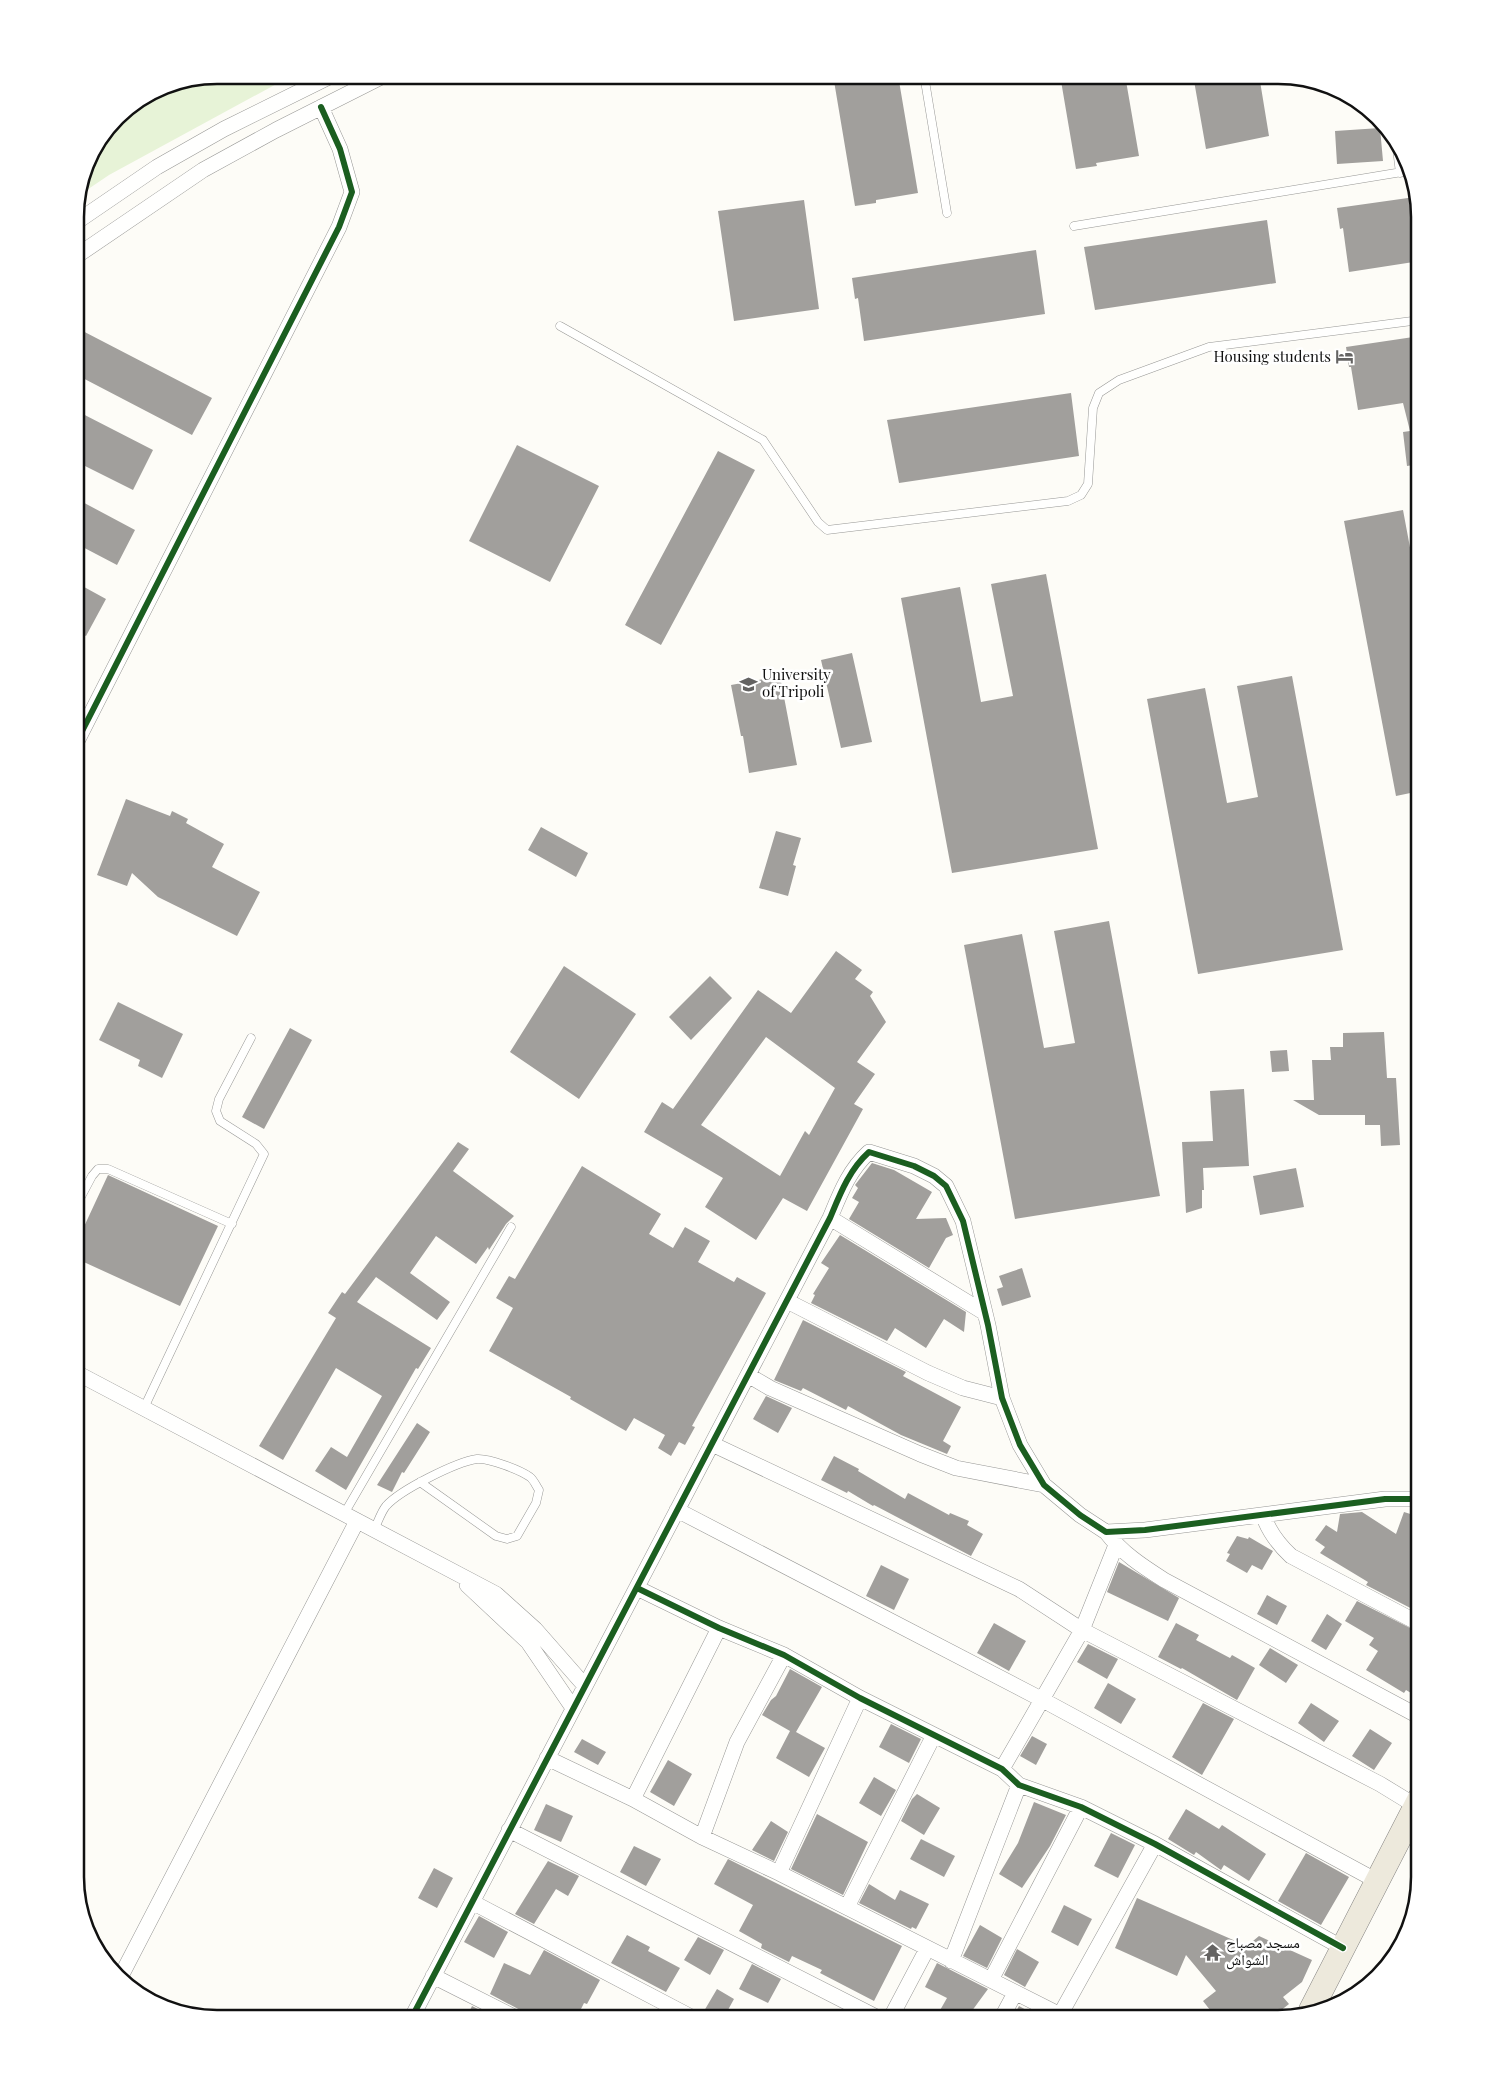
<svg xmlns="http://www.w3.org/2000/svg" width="1495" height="2094" viewBox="0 0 1495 2094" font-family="'Playfair Display','Noto Naskh Arabic',serif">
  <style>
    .green { fill: #e7f3d7 }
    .building { fill: #a19f9c; fill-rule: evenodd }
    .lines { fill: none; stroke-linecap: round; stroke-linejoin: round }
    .service-casing { stroke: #979795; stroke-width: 9 }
    .minor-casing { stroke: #979795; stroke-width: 16 }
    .primary-casing { stroke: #858482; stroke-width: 25 }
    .service { stroke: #fffffe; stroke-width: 8 }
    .minor { stroke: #fffffe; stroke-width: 15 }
    .primary { stroke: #ede9dc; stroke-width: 24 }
    .cycleway-casing { stroke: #fff; stroke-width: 9 }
    .cycleway { stroke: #1b5e20; stroke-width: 6 }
    .labels { text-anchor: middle; stroke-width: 5; stroke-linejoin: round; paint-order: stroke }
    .poi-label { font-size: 15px; fill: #111; stroke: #fff; text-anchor: start }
    .rim { fill: none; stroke: #111; stroke-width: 2.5 }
  </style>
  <rect width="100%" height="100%" fill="#fdfcf7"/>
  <path class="green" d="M217,75H293L109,175L78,196L86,162L117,116L163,86Z"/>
  <path class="building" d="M833,75H898L918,193L876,200V203L855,206Z
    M1060,75H1125L1139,156L1096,163L1097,166L1076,169Z
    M1193,75H1259L1269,136L1206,149Z
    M1380,128L1383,161L1337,164L1335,131Z
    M1415,197L1420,216V261L1349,272L1343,228L1340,229L1337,208Z
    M804,200L819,309L734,321L718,211Z
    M1267,220L1276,283L1095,310L1084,247Z
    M1036,250L1045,314L864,341L858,298L855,299L852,278Z
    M75,327L212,398L192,435L75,374Z
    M1420,336V464L1407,466L1403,432L1410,431L1403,403L1358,410L1351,367H1349L1346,347Z
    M1071,393L1079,456L899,483L887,420Z
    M75,410L153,450L133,490L75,461Z
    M517,445L599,486L550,582L469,541Z
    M718,451L755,470L661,645L625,625Z
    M75,498L135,530L117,565L75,543Z
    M1403,510L1420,601V791L1396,796L1344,521Z
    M1046,574L1098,849L952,873L901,598L960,587L981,702L1013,696L991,584Z
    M75,582L106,599L86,636L75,630Z
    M852,653L872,742L841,748L821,660Z
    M780,676L797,765L749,773L743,736H741L731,685Z
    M1292,676L1343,950L1198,974L1147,699L1205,688L1227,803L1258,797L1237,686Z
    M126,799L170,816L172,811L188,819L186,823L224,844L212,867L260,892L237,936L158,897L132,873L127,886L97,875Z
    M541,827L588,853L576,877L528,850Z
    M776,831L801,838L793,865L796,866L788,896L759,888Z
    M1109,921L1160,1196L1015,1219L964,945L1022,934L1044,1048L1075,1043L1054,931Z
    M836,951L862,970L855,979L873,992L870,996L886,1022L857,1062L875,1074L854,1104L863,1109L807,1211L783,1198L756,1240L705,1207L723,1178L644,1132L662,1102L673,1109L758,990L791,1013ZM766,1037L835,1088L809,1135L805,1131L780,1176L701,1125Z
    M564,966L636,1014L579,1099L510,1052Z
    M710,976L732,998L691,1040L669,1017Z
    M118,1002L183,1034L162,1078L138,1066L140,1060L99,1040Z
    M290,1028L312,1040L264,1129L242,1117Z
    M1384,1032L1387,1078H1396L1400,1145L1381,1146L1380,1125H1365V1115H1319L1293,1100H1314L1312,1060H1331L1330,1047H1343V1033Z
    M1287,1050L1289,1071L1272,1072L1270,1051Z
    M1244,1089L1249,1166L1203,1168L1204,1190H1202V1208L1186,1213L1182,1142L1213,1141L1210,1091Z
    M458,1142L469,1149L453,1171L514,1216L506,1224L489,1250L488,1247L476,1264L436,1236L410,1273L450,1302L437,1320L376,1277L357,1302L431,1348L418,1369L416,1368L346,1490L315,1471L331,1447L347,1457L382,1396L336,1368L283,1460L259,1446L336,1318L328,1313L342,1292L345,1294Z
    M872,1163L894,1170L932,1192L916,1219L946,1218L953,1235L946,1238L929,1268L849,1219L859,1202L852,1198L858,1188L855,1185Z
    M582,1166L661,1214L649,1234L673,1248L685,1227L710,1241L698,1262L734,1282L737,1277L766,1293L692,1426L695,1427L685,1445L679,1442L671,1456L658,1448L665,1435L634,1418L626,1431L570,1399L571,1397L489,1351L513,1308L496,1298L509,1276L515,1279Z
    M1296,1168L1304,1207L1260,1215L1253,1176Z
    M108,1175L218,1226L180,1306L75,1258V1246Z
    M840,1235L966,1312L964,1332L944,1319L926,1348L895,1328L887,1341L811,1303L815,1295L813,1294L829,1268L821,1263Z
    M1022,1268L1031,1297L1002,1306L997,1289L1003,1287L999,1276Z
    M803,1320L906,1372L903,1376L961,1407L943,1441L951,1446L947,1454L901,1435L848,1406L846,1410L803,1388L801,1391L774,1380Z
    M766,1396L792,1408L778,1433L753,1419Z
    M417,1423L430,1432L404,1473L402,1472L392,1492L377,1485Z
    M834,1456L859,1469L858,1471L905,1499L908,1493L949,1515L950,1513L969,1521L967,1525L983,1534L971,1556L874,1505L873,1506L848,1491L847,1493L821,1480Z
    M1362,1512L1396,1534L1404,1512L1420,1517V1613L1366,1585L1368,1582L1320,1553L1325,1547L1315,1540L1326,1525L1337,1532L1340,1514Z
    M1237,1536L1248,1539L1249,1537L1273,1551L1262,1570L1252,1565L1247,1573L1226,1561L1230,1554L1227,1553Z
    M1119,1562L1179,1598L1168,1621L1107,1592Z
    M881,1565L909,1579L894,1610L866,1596Z
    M1267,1595L1287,1606L1277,1625L1257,1614Z
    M1357,1601L1420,1633V1693L1414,1689L1411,1693L1406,1690L1404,1693L1366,1670L1378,1651L1369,1645L1374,1638L1345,1621Z
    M1327,1614L1342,1624L1326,1650L1311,1641Z
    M994,1623L1026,1641L1009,1671L977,1653Z
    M1176,1623L1199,1635L1196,1640L1230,1658L1232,1655L1255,1668L1237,1700L1182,1668L1181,1669L1158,1657Z
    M1088,1644L1118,1659L1107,1679L1077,1662Z
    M1270,1648L1298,1665L1286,1683L1259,1665Z
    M790,1669L822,1687L796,1732L825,1748L809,1777L776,1758L790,1731L762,1715L771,1700L776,1696Z
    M1108,1683L1136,1699L1121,1724L1094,1708Z
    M1203,1703L1234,1719L1202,1775L1172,1757Z
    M1311,1703L1339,1721L1324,1742L1298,1723Z
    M891,1724L921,1739L909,1763L879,1747Z
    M1370,1729L1392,1743L1374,1770L1352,1756Z
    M1032,1736L1047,1744L1036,1765L1020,1756Z
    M582,1739L606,1752L598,1765L574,1752Z
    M668,1760L692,1774L674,1806L650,1792Z
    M874,1777L896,1790L881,1816L859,1803Z
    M917,1794L940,1808L924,1835L901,1821L912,1799Z
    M1034,1802L1066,1815L1050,1846L1022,1888L999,1874L1018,1843Z
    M546,1804L573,1816L561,1842L534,1830Z
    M1186,1809L1219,1829L1222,1825L1266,1854L1249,1881L1224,1865L1221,1870L1196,1852L1194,1855L1168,1839Z
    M817,1814L868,1842L843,1895L791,1869Z
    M771,1821L788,1832L774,1861L752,1850Z
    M1111,1833L1135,1845L1118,1878L1094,1866Z
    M921,1839L955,1856L944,1877L910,1859Z
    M634,1846L661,1859L646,1886L620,1872Z
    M1306,1853L1349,1877L1321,1925L1278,1901Z
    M728,1859L902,1946L874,2001L820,1973L822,1970L792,1956L789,1962L761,1948L762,1944L739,1931L753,1905L714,1884Z
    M548,1861L579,1876L568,1896L556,1889L534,1924L515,1914Z
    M434,1868L453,1878L437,1908L418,1898Z
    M869,1884L895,1900L900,1890L929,1904L916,1929L912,1927L911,1929L859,1903Z
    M1137,1898L1247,1946L1259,1936L1312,1960L1302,1982L1283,1997L1289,2004L1270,2019H1217L1203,2001L1216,1991L1186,1955L1177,1976L1115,1948Z
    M1064,1905L1092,1919L1078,1946L1051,1932Z
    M479,1916L508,1932L494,1958L464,1942Z
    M980,1925L1002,1938L987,1968L963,1956Z
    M627,1935L650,1947L648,1951L680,1968L666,1992L611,1963Z
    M698,1937L724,1950L710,1975L684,1960Z
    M1017,1949L1039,1962L1025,1987L1004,1975Z
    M544,1950L600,1980L587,2004L584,2003L576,2019H527L522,2011L490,1994L504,1963L530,1975Z
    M937,1963L988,1989L966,2019H935L947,1998L925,1987Z
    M752,1964L781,1979L768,2003L739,1989Z
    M717,1989L734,1999L723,2019H716L704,2011Z
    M472,2006L497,2019H466Z
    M1019,2006L1043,2019H1012Z"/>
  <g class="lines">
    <defs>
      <path id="service" d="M924,75L947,213
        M1396,141L1400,173
        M1074,226L1408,171
        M560,326L763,440L818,522L827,530L1068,501L1081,495L1088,484L1093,408L1099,393L1119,380L1209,347L1420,320
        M75,1208L92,1176L98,1169H108L232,1224
        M144,1408L264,1154L256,1144L220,1121L216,1111L219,1099L251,1038
        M344,1514L511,1227
        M374,1530C378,1522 381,1512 386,1506C400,1490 456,1462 477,1459C489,1458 520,1470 530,1477C534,1480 536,1486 539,1490L536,1503L517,1536L507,1539L496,1536L420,1482"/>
      <path id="minor" d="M75,223L157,167L224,129L333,75
        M75,257L203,170L276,130L385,75
        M75,745L339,227L352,192L340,149L321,107
        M830,1218L985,1313
        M787,1301L928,1373L963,1388L1002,1398
        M75,1372L496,1594L535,1629L585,1686
        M748,1375L770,1388L920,1454L956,1468L1044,1485
        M712,1444L1019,1589L1082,1630L1380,1784L1416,1806
        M677,1510L1041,1699L1377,1881
        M1263,1515C1269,1532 1278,1544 1291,1556L1420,1624
        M1106,1532C1122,1553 1142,1566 1164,1580L1420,1717
        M467,1585L528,1642L573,1708
        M637,1588L719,1628L784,1655L860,1698L1002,1769L1019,1785L1081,1807L1155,1844L1343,1948
        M547,1758L633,1799L702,1837L779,1873L1068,2019
        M1002,1769L1082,1630L1116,1545
        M633,1799L719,1628
        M509,1830L880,2019
        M702,1837L737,1742L784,1655
        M779,1873L860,1698
        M472,1902L695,2019
        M847,1907L934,1735
        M951,1961L1019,1785
        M121,1976L357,1521
        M433,1976L518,2019
        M991,1980L1081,1807
        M1060,2015L1155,1844
        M411,2019L830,1218C840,1194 849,1170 869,1152L914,1166L934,1176L946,1186L963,1221L988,1325L1002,1398L1020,1445L1044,1485L1080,1515L1106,1532L1145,1530L1385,1499H1420
        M890,2019L927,1949
        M1001,2019L1015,1993"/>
      <path id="primary" d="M1311,2010L1420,1798"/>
    </defs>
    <use href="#service" class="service-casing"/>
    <use href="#minor" class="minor-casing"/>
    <use href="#primary" class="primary-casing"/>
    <use href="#service" class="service"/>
    <use href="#minor" class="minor"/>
    <use href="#primary" class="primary"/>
    <defs>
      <path id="cycleway" d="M75,745L339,227L352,192L340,149L321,107
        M637,1588L719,1628L784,1655L860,1698L1002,1769L1019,1785L1081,1807L1155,1844L1343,1948
        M411,2019L830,1218C840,1194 849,1170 869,1152L914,1166L934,1176L946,1186L963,1221L988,1325L1002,1398L1020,1445L1044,1485L1080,1515L1106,1532L1145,1530L1385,1499H1420"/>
    </defs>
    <use href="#cycleway" class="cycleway-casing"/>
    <use href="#cycleway" class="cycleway"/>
  </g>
  <defs>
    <symbol id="hotel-bare" viewBox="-9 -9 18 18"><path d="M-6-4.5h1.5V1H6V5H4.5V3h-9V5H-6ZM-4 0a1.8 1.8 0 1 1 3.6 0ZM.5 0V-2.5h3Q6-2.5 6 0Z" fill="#646362" stroke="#fff" stroke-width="2.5" paint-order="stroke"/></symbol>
    <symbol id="university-bare" viewBox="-9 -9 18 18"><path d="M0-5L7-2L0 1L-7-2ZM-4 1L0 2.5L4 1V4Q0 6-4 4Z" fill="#646362" stroke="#fff" stroke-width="2.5" paint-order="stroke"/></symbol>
    <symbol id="temple-bare" viewBox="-9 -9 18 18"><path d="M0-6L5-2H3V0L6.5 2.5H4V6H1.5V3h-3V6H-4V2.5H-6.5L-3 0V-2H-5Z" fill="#646362" stroke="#fff" stroke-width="2.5" paint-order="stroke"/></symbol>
  </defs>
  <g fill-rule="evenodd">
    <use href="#hotel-bare" x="1332" y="344" width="25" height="25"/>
    <use href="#university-bare" x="736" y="672" width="25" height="25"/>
    <use href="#temple-bare" x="1200" y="1940" width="25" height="25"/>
  </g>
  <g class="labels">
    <g class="poi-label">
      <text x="1331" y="362" text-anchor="end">Housing students</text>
      <text x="762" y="680">University<tspan x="762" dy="17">of Tripoli</tspan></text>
      <text x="1226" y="1948">مسجد مصباح<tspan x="1226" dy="17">الشواش</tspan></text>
    </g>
  </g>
  <path d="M0 0H1495V2094H0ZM217 84H1278A133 133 0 0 1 1411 217V1877A133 133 0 0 1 1278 2010H217A133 133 0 0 1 84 1877V217A133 133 0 0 1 217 84Z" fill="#fff" fill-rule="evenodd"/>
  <path class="rim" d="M217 84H1278A133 133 0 0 1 1411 217V1877A133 133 0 0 1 1278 2010H217A133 133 0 0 1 84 1877V217A133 133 0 0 1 217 84Z"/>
</svg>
